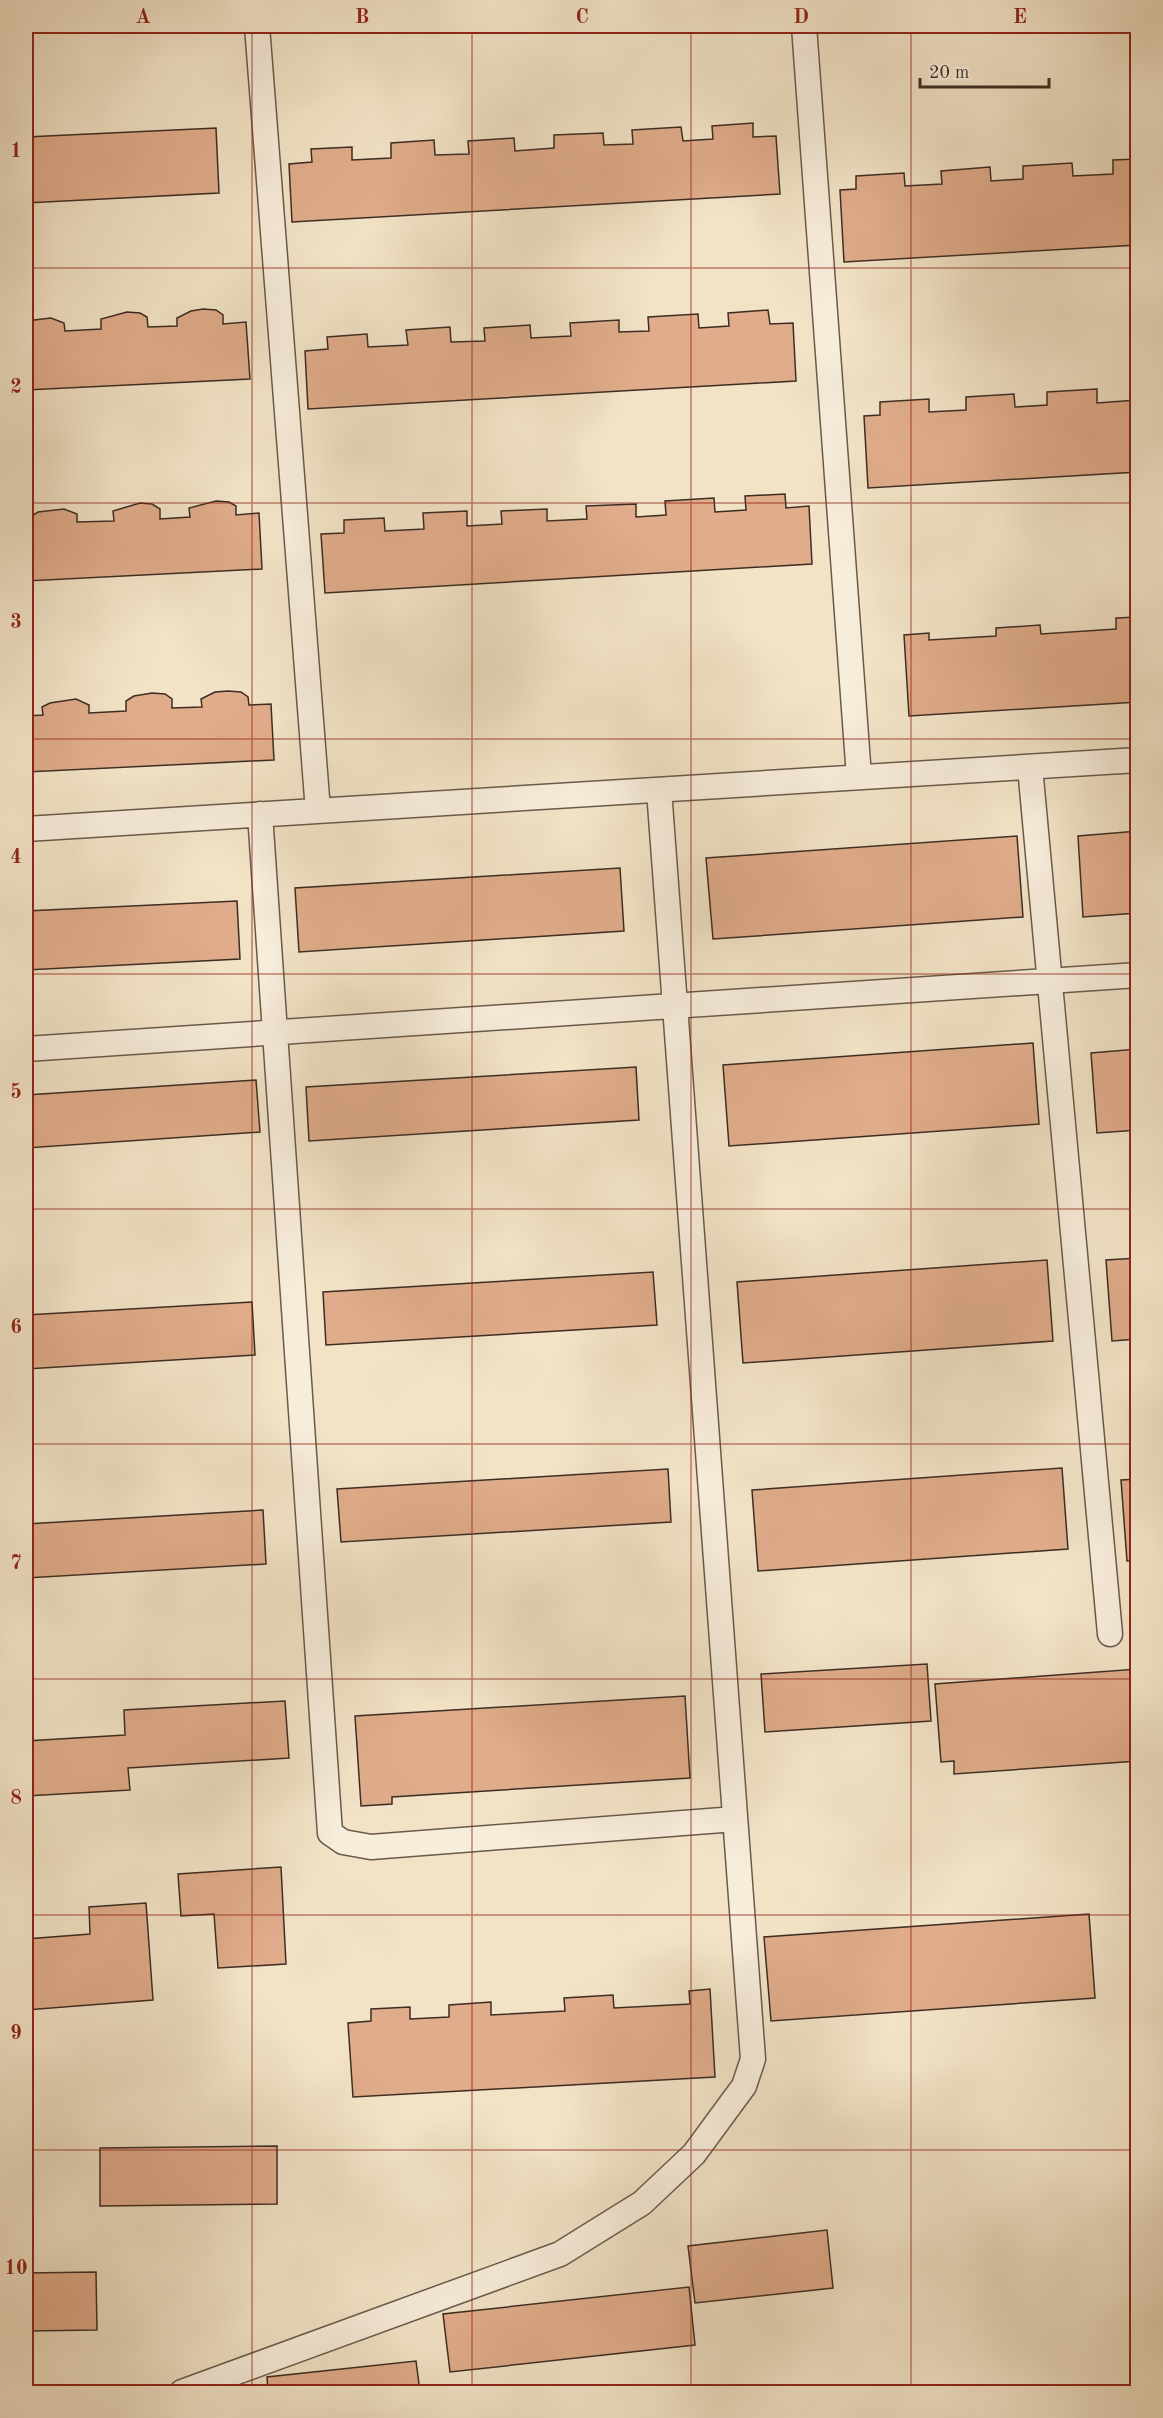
<svg xmlns="http://www.w3.org/2000/svg" width="1163" height="2418" viewBox="0 0 1163 2418" font-family="'Old Standard TT',serif">
  <style>
    .building { fill: #e0ac8b; stroke: #3c2d23; stroke-width: 1.5 }
    .lines { fill: none; stroke-linecap: round; stroke-linejoin: round }
    .service-casing { stroke: #6a5a4c; stroke-width: 27 }
    .service { stroke: #f7eddb; stroke-width: 24 }
    .grid { fill: none; stroke: #8f2418; stroke-width: 1.5; stroke-opacity: 0.55 }
    .neatline { fill: none; stroke: #8f2418; stroke-width: 2 }
    .grid-label { font-size: 20px; text-anchor: middle; font-weight: bold; fill: #8f2418 }
  </style>
  <rect width="100%" height="100%" fill="#f2e3c7"/>
  <filter id="stains"><feTurbulence type="fractalNoise" baseFrequency=".00333" numOctaves="4"/><feColorMatrix values="0 0 0 0 .2 0 0 0 0 .09 0 0 0 0 .02 0 0 0 .5 -.17"/></filter>
  <radialGradient id="worn" r=".72"><stop offset=".6" stop-color="#630" stop-opacity="0"/><stop offset="1" stop-color="#630" stop-opacity=".3"/></radialGradient>
  <path class="building" d="M834,26H960L835,33Z
    M753,123V137L776,136L780,194L292,222L289,164L312,162L311,149L352,147V160L391,158V143L434,140L435,155L469,154L468,141L514,138L515,151L554,148V135L603,133L604,145L633,144L632,130L681,127L683,141L713,139L712,126Z
    M216,128L219,193L26,203V137Z
    M1138,159V245L844,262L840,190L856,189V176L904,173L905,186L942,184L941,171L990,167L991,181L1023,179V166L1072,163L1073,176L1113,174V160Z
    M203,309L216,310L223,315V324L246,322L250,379L26,390V321L51,318L64,323L65,331L101,329V319L127,312L140,313L147,317L148,327L177,326V318L191,311Z
    M768,310L770,324L793,323L796,381L308,409L305,351L328,349L327,337L367,334L368,347L408,345L406,330L450,327L451,342L485,341L484,328L530,325L531,338L571,336L570,323L619,320V332L649,331L648,317L698,314L699,328L729,326L728,313Z
    M1137,387H1138V472L868,488L864,416L880,415V402L929,399V412L966,410V397L1014,394L1015,407L1047,405V392L1097,389V403L1137,400Z
    M785,494L786,508L809,506L812,564L325,593L321,534L344,533V520L384,518L385,531L424,529L423,513L467,511V526L502,524L501,511L547,509V521L587,519L586,506L636,504V517L666,515L665,501L714,498L715,512L746,510L745,496Z
    M216,501L229,502L236,506V515L259,513L262,569L26,581V525H30V517L38,512L64,509L77,514V522L114,521L113,511L140,503L152,504L160,509V519L190,517L189,508Z
    M1138,617V702L909,716L904,635L929,633V640L996,636V628L1040,625L1041,634L1116,629V618Z
    M228,691L241,692L248,697L249,705L271,704L274,760L26,772V716L43,715L42,707L50,703L76,699L89,705V713L126,711V701L134,696L152,693L165,694L172,699V708L202,707L201,699L215,692Z
    M1138,831V913L1083,917L1078,836Z
    M1017,836L1023,917L713,939L706,858Z
    M620,868L624,931L299,952L295,888Z
    M237,901L240,959L26,970V911Z
    M1033,1043L1039,1124L729,1146L723,1065Z
    M1138,1049V1130L1097,1133L1091,1053Z
    M636,1067L639,1120L309,1141L306,1087Z
    M256,1080L260,1132L26,1148V1095Z
    M1138,1258V1339L1112,1341L1106,1260Z
    M1047,1260L1053,1341L743,1363L737,1282Z
    M653,1272L657,1325L326,1345L323,1292Z
    M252,1302L255,1355L26,1369V1315Z
    M1062,1468L1068,1549L758,1571L752,1490Z
    M668,1469L671,1522L341,1542L337,1489Z
    M1138,1479V1560L1127,1561L1121,1480Z
    M263,1510L266,1564L26,1578V1524Z
    M927,1664L931,1721L765,1732L761,1674Z
    M1138,1669V1761L954,1774V1761L941,1762L935,1684Z
    M685,1696L690,1778L392,1797V1804L361,1806L355,1716Z
    M285,1701L289,1758L128,1768L130,1790L26,1796V1741L125,1735L124,1710Z
    M281,1867L286,1964L218,1968L214,1914L181,1916L178,1874Z
    M146,1903L153,2000L26,2010V1939L90,1934L89,1907Z
    M1089,1914L1095,1998L771,2021L764,1937Z
    M710,1989L715,2077L353,2097L348,2023L371,2021V2009L410,2007V2019L449,2017V2005L491,2002V2015L565,2011L564,1998L613,1995L614,2008L690,2004L689,1991Z
    M277,2146V2204L100,2206V2148Z
    M827,2230L833,2288L695,2303L688,2246Z
    M96,2272L97,2330L26,2331V2273Z
    M689,2287L695,2345L450,2372L443,2314Z
    M416,2361L420,2392H268L267,2377Z"/>
  <g class="lines">
    <defs>
      <path id="service" d="M257,26L318,811
        M804,26L859,777
        M1030,767L1110,1634
        M260,814L330,1833L343,1842L371,1847L735,1819
        M26,829L1138,760
        M26,1049L1138,975
        M182,2392L560,2254L642,2203L694,2154L744,2086L753,2059L659,790"/>
    </defs>
    <use href="#service" class="service-casing"/>
    <use href="#service" class="service"/>
  </g>
  <path class="grid" d="M252,26V2392M472,26V2392M691,26V2392M911,26V2392M26,268H1138M26,503H1138M26,739H1138M26,974H1138M26,1209H1138M26,1444H1138M26,1679H1138M26,1915H1138M26,2150H1138"/>
  <rect width="1163" height="2418" fill="none" stroke="#f2e3c7" stroke-width="66"/>
  <path d="M920 78v9h129v-9" fill="none" stroke="#3c2d23" stroke-width="3"/>
  <text x="929" y="78" font-size="18" fill="#3c2d23" stroke="#f7eddb" stroke-width="4.5" paint-order="stroke">20 m</text>
  <rect x="33" y="33" width="1097" height="2352" class="neatline"/>
  <g class="grid-label">
    <text x="143" y="23">A</text>
    <text x="362" y="23">B</text>
    <text x="582" y="23">C</text>
    <text x="801" y="23">D</text>
    <text x="1020" y="23">E</text>
    <text x="16" y="157">1</text>
    <text x="16" y="393">2</text>
    <text x="16" y="628">3</text>
    <text x="16" y="863">4</text>
    <text x="16" y="1098">5</text>
    <text x="16" y="1333">6</text>
    <text x="16" y="1569">7</text>
    <text x="16" y="1804">8</text>
    <text x="16" y="2039">9</text>
    <text x="16" y="2274">10</text>
  </g>
  <rect width="100%" height="100%" filter="url(#stains)"/>
  <rect width="100%" height="100%" fill="url(#worn)"/>
</svg>
